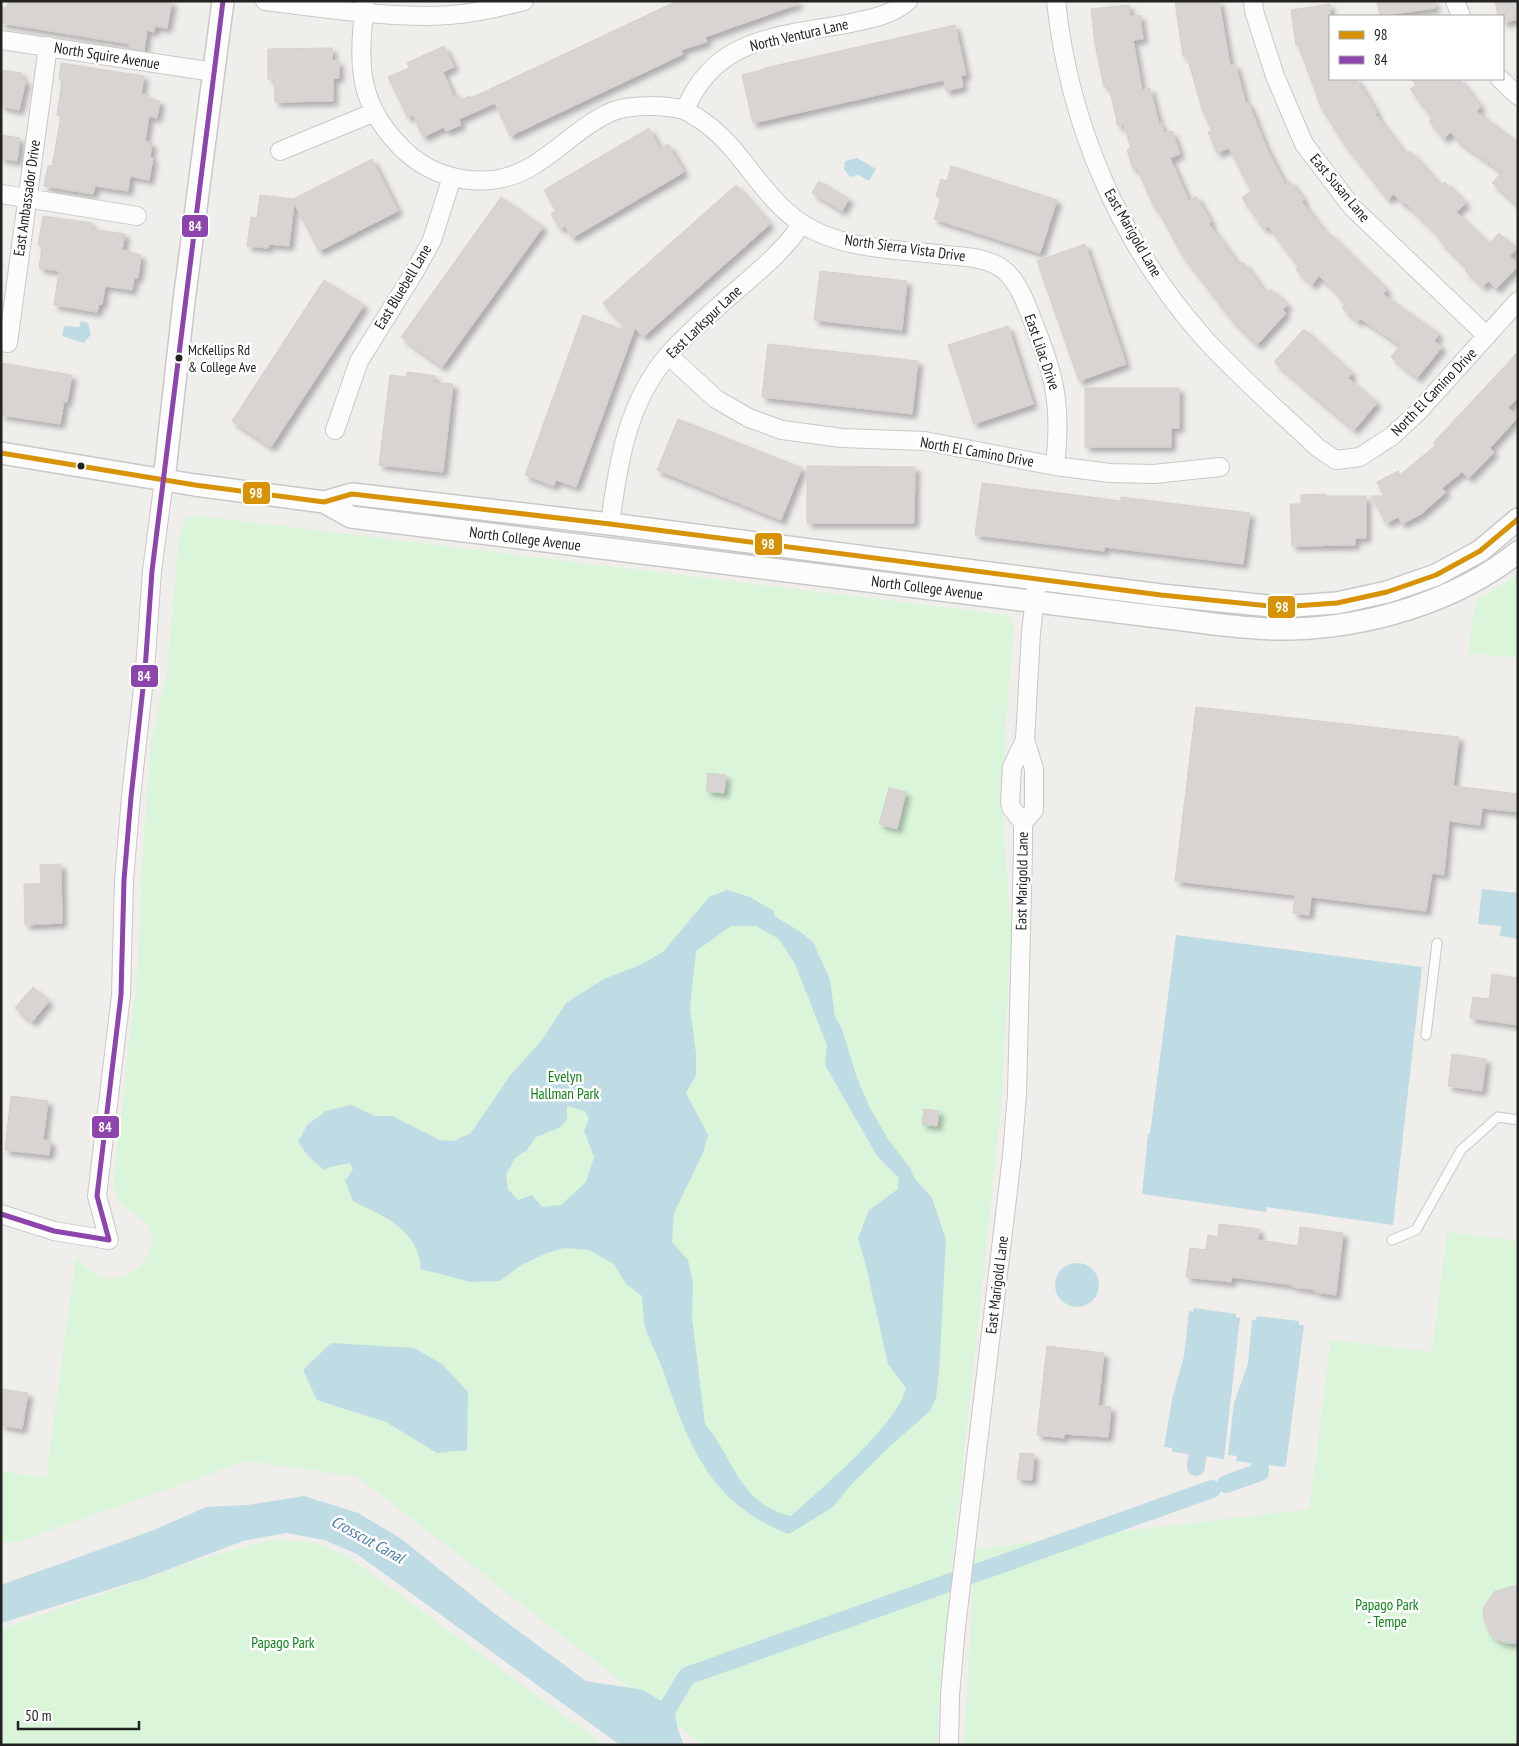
<svg xmlns="http://www.w3.org/2000/svg" width="1519" height="1746" viewBox="0 0 1519 1746" font-family="'PT Sans Narrow',sans-serif">
  <style>
    .park { fill: #daf5da }
    .water { fill: #bfdbe3; fill-rule: evenodd }
    .lines { fill: none; stroke-linecap: round; stroke-linejoin: round }
    .canal { stroke: #bfdbe3; stroke-width: 18 }
    .building { fill: #d7d4d2; stroke: #d3d0cc; filter: url(#shadow) }
    .service-casing { stroke: #c9c8c7; stroke-width: 11 }
    .minor-casing { stroke: #c9c8c7; stroke-width: 20 }
    .tertiary-casing { stroke: #c9c8c7; stroke-width: 24 }
    .service { stroke: #fdfcfc; stroke-width: 9 }
    .minor { stroke: #fdfcfc; stroke-width: 18 }
    .tertiary { stroke: #fdfcfc; stroke-width: 21 }
    .bus-1-casing { stroke: #fff; stroke-width: 9 }
    .bus-2-casing { stroke: #fff; stroke-width: 9 }
    .bus-1 { stroke: #d79205; stroke-width: 5 }
    .bus-2 { stroke: #8e44ad; stroke-width: 5 }
    .bus-dot { fill: #222; stroke: #fff; stroke-width: 2 }
    .labels { text-anchor: middle; stroke-width: 5; stroke-linejoin: round; paint-order: stroke }
    .bus-label { font-size: 14px; fill: #222; stroke: #fff; text-anchor: start }
    .street-label { font-size: 15px; fill: #222; stroke: #fff }
    .park-label { font-size: 15px; fill: #0c8416; stroke: #fff }
    .water-label { font-size: 16px; font-style: italic; fill: #4a7aab; stroke: #fff }
    .line-badge { stroke: #fff; stroke-width: 2 }
    .badge-label { font-size: 14px; text-anchor: middle; font-weight: bold; fill: #fff }
  </style>
  <defs>
    <filter id="shadow"><feDropShadow dx="4.5" dy="4.5" stdDeviation="2.5" flood-color="#0004"/></filter>
  </defs>
  <rect width="100%" height="100%" fill="#f0eeeb"/>
  <path class="park" d="M193,515L1007,615L1014,627L1005,732L1004,832L1011,934L1001,1108L949,1594L938,1714V1745H703L358,1477L247,1461L17,1542L1,1543V1471L46,1478L76,1256C83,1264 92,1275 103,1278C125,1284 155,1261 152,1237C148,1217 135,1216 122,1204C118,1200 116,1192 113,1187L138,964L141,878L151,742L167,673L179,537L184,522Z
    M1518,575V658L1468,653L1476,600Z
    M1447,1232L1518,1241V1745H964L975,1549L1309,1509L1331,1340L1432,1352Z
    M271,1540L314,1542L347,1556L592,1736L601,1745H1V1629L208,1557Z"/>
  <path class="water" d="M857,158L876,169L869,181L858,175L850,177L844,169L845,161Z
    M81,321L88,323L91,334L84,343L62,336L64,326L79,327Z
    M1482,889L1518,893V939L1500,936L1501,926L1478,924Z
    M727,890L750,897L774,911V916L799,931L813,942L830,980L835,1017L842,1029L857,1078L870,1108L888,1139L910,1168L915,1179L932,1198L946,1240L939,1372L936,1398L930,1411L888,1448L849,1487L833,1507L789,1534C712,1505 690,1449 665,1376C660,1360 652,1346 646,1330C643,1320 643,1307 642,1296L626,1284L614,1264L589,1250L564,1248L547,1253L521,1265L500,1281L471,1282L421,1269C418,1229 385,1217 353,1201L345,1181L353,1169L350,1163L330,1167L324,1170L308,1156L298,1142L307,1125L326,1111L351,1105L375,1116H392L440,1140L453,1141L471,1133L509,1077L542,1040L566,1003L604,979L640,965L663,952L709,897ZM731,926H756L779,939L795,964L827,1045L825,1065L877,1156L899,1178L898,1189L869,1210L858,1239L866,1266L888,1364L906,1388C899,1423 820,1490 791,1516C740,1505 734,1459 705,1424L692,1318L693,1283L688,1260L672,1242L674,1213L703,1153L708,1135L686,1093L696,1075V1053L690,1008L696,951ZM567,1106L585,1111L589,1119L584,1131L594,1157L586,1182L561,1205L542,1207L532,1195L518,1200L508,1189L506,1175L515,1158L527,1150L536,1137L559,1128L567,1120Z
    M1176,935L1422,967L1393,1225L1267,1207L1266,1212L1142,1194L1148,1134H1150Z
    M1055 1285a22 22 0 1 1 44 0a22 22 0 1 1-44 0Z
    M1194,1308L1236,1314V1317L1240,1318L1224,1459L1172,1452V1448L1164,1447L1172,1399L1184,1356L1189,1311L1193,1312Z
    M1257,1316L1299,1321V1325H1304L1286,1465L1284,1467L1236,1461L1237,1456L1228,1455L1234,1403L1248,1364L1252,1320H1256Z
    M331,1343L414,1348L442,1364L468,1392L467,1450L437,1453L386,1422L317,1400L303,1370Z
    M304,1496L358,1513L400,1538L494,1613L586,1681L643,1690L674,1709L678,1730L684,1745H620L357,1554L324,1540L286,1533L243,1541L146,1578L1,1623V1585L154,1530L206,1507L247,1505Z"/>
  <g class="lines">
    <path class="canal" d="M1196,1467L1197,1457
      M1226,1484L1260,1472V1465
      M657,1726L687,1676L1212,1489"/>
  </g>
  <path class="building" d="M8,1H172L167,28L155,26L154,32L147,30L144,51L129,48L130,44L1,23V7L7,8Z
    M677,1H798V4L705,37L707,42L681,50L683,54L510,136L495,103L459,119L461,125L446,131L444,127L423,137L413,115L408,118L388,77L409,68L407,63L444,46L454,67L443,72L454,97L459,95L461,100L470,96L471,98Z
    M1175,1H1219L1230,66L1235,64L1246,104L1248,102L1266,147L1285,184L1290,181L1304,200L1302,202L1328,236L1330,234L1387,290L1383,294L1439,334L1434,341L1442,347L1417,378L1391,357L1400,345L1361,319L1358,322L1342,308L1346,304L1336,294L1337,293L1319,276L1312,285L1296,270L1299,267L1268,226L1264,229L1242,198L1251,191L1229,148L1217,153L1208,132L1212,131L1202,109L1187,56H1183Z
    M1377,1H1434L1435,8L1380,16Z
    M1495,1H1518V19L1503,23V16H1498Z
    M1330,4V79H1356L1377,113L1375,114L1406,155L1410,151L1441,186L1445,182L1466,203L1456,212L1489,244L1499,233L1516,249L1510,256L1518,266L1496,289L1488,281L1483,287L1465,270L1467,268L1439,240L1441,238L1405,203L1404,205L1394,194L1388,200L1345,145L1321,107L1298,45H1296L1291,10Z
    M1129,5L1130,16L1140,15L1143,39L1133,40L1142,90L1150,88L1159,124L1161,123L1164,133L1172,131L1180,154L1170,158L1189,201L1196,196L1211,222L1209,224L1239,265L1243,262L1266,293L1271,289L1288,305L1283,310L1286,313L1257,345L1232,320L1182,255L1157,208L1155,209L1137,168L1133,169L1127,150L1131,148L1124,125L1118,126L1109,86L1104,87L1095,44L1091,9Z
    M955,25L966,75L961,76L963,87L946,91L944,80L753,123L742,75L765,69V68Z
    M332,48V61H339V78H333V101L275,102L274,79H268V49Z
    M61,63L144,76L141,94L149,95L148,99L160,101L157,118L149,116L145,141L152,143L150,157L153,158L149,180L130,176L128,191L95,186L93,194L44,186L48,166H52L61,116L57,115L62,80H59Z
    M1,70L22,73L21,79L26,80L19,110L1,106Z
    M1412,79H1459L1481,107L1476,111L1518,143V206L1492,183L1502,172L1458,141L1451,132L1444,139L1429,121L1432,118L1410,89L1416,85Z
    M649,128L660,149L668,144L684,172L572,238L565,226L560,229L551,214L556,211L544,190Z
    M1,135L20,138L17,161L1,158Z
    M372,159L398,211L319,251L294,203L289,246L269,244L268,248L247,246L251,217L257,218L260,195L293,199Z
    M951,166L1057,200L1040,253L934,219L941,198L936,196L941,179L947,181Z
    M819,181L849,199L842,211L812,193Z
    M736,185L770,224L643,337L635,328L576,487L556,480L554,486L525,475L583,315L629,332L603,303Z
    M501,197L543,227L442,367L401,337Z
    M43,216L92,223L91,229L125,234L122,250L141,255L138,278H134L132,290L105,286L102,304H99L97,312L54,305L59,271L39,268L42,246L38,245Z
    M1085,244L1126,364L1079,381L1037,261Z
    M820,271L907,281L902,330L814,320Z
    M324,280L364,305L271,447L232,421Z
    M1008,326L1033,404L974,424L948,345Z
    M1304,329L1352,373L1348,378L1377,403L1354,430L1274,362Z
    M768,344L918,361L912,414L762,397Z
    M1518,352V398L1508,408L1518,417L1490,448L1494,452L1469,478L1462,472L1442,488L1446,492L1421,514L1402,524L1398,517L1386,523L1371,496H1384L1377,482L1398,471L1400,475L1436,445L1433,443Z
    M1,363L72,375L67,402L64,401L60,424L1,415Z
    M407,372L436,376L431,382L453,384L443,472L379,465L390,375L406,377Z
    M1085,388H1179V428H1171V447H1085Z
    M678,419L802,468L781,520L657,470Z
    M807,466L915,467L914,523H807Z
    M982,483L1121,501V497L1250,513L1243,564L1104,547V551L975,535Z
    M1325,494V496H1366V538H1355V545L1292,546L1290,504H1301V495Z
    M1196,707L1459,737L1453,786L1518,794V812L1482,808L1480,825L1449,821L1444,875L1432,873L1426,911L1311,897L1309,915L1293,913L1295,895L1175,881Z
    M708,773L726,775L724,793L706,791Z
    M889,788L906,792L897,829L879,824Z
    M61,864L62,923L25,925L24,884H41L40,865Z
    M1492,974L1518,978V1025L1470,1018L1473,997L1489,999Z
    M33,987L49,1001L32,1022L15,1008Z
    M1452,1054L1486,1059L1482,1091L1448,1086Z
    M11,1096L48,1101L43,1140L51,1141L49,1155L5,1150Z
    M924,1109L939,1111L937,1126L922,1124Z
    M1219,1224L1259,1229L1258,1240L1298,1246L1300,1227L1343,1233L1336,1295L1315,1292L1316,1290L1293,1287V1285L1232,1277L1231,1282L1186,1277L1190,1248L1206,1250L1208,1235L1218,1237Z
    M1047,1346L1104,1353L1098,1406L1111,1407L1108,1437L1064,1434V1438L1037,1435Z
    M1,1389L28,1393L22,1429L1,1425Z
    M1020,1453L1034,1454L1032,1480L1017,1479Z
    M1512,1586L1518,1587V1643H1506L1497,1640L1490,1634L1483,1617L1484,1607L1494,1592Z"/>
  <g class="lines">
    <defs>
      <path id="service" d="M1426,1035L1437,943
        M1392,1240L1416,1230L1461,1150L1498,1117L1518,1120"/>
      <path id="minor" d="M265,1C319,8 375,16 429,16C462,16 493,9 524,1
        M365,1C359,59 355,99 398,144C433,183 493,193 537,163C562,147 584,124 611,112C629,104 666,105 684,110C689,112 694,116 698,118C741,145 759,195 801,223C841,250 898,249 945,255C965,257 989,257 1005,271C1021,285 1029,312 1037,332C1057,382 1061,412 1055,466
        M1056,1C1069,125 1120,243 1203,337C1238,376 1279,411 1318,448L1336,460L1360,457L1392,436L1417,413L1518,301
        M1253,1L1254,11L1275,76L1304,144L1352,207L1487,336
        M1455,1L1461,16
        M1,40L214,72
        M1500,79L1518,96
        M685,110C716,35 781,37 851,23C871,19 892,15 908,1
        M280,151L375,112
        M1,194L137,216
        M1,342L8,343L48,46
        M668,355L716,399L749,418L782,430L842,438L925,441L1055,466L1110,473L1154,474L1220,467
        M335,430L359,361L415,271L432,240L452,177
        M610,524C618,463 627,402 669,354C685,336 703,320 721,304C750,278 780,256 802,224
        M1023,823L1034,810V769L1025,740L1031,632L1036,590
        M1,1214L54,1231L109,1240L97,1196L121,995L124,880L131,797L145,670L152,571L164,480
        M949,1745L950,1695L956,1627L1012,1156L1017,1094L1023,850V823L1011,807L1010,802L1012,767L1025,740"/>
      <path id="tertiary" d="M1,453L195,485L324,502L352,494L610,524L1161,595L1280,607L1337,603L1387,592L1436,575L1480,551L1518,519
        M164,480L184,301L223,1
        M324,502L351,517L1159,617C1202,622 1248,630 1291,629C1370,627 1457,601 1518,552"/>
    </defs>
    <use href="#service" class="service-casing"/>
    <use href="#minor" class="minor-casing"/>
    <use href="#tertiary" class="tertiary-casing"/>
    <use href="#service" class="service"/>
    <use href="#minor" class="minor"/>
    <use href="#tertiary" class="tertiary"/>
    <defs>
      <path id="bus-1" d="M1,453L195,485L324,502L352,494L610,524L1161,595L1280,607L1337,603L1387,592L1436,575L1480,551L1518,519"/>
      <path id="bus-2" d="M1,1214L54,1231L109,1240L97,1196L121,995L124,880L131,797L145,670L152,571L223,1"/>
    </defs>
    <use href="#bus-1" class="bus-1-casing"/>
    <use href="#bus-2" class="bus-2-casing"/>
    <use href="#bus-1" class="bus-1"/>
    <use href="#bus-2" class="bus-2"/>
  </g>
  <g class="bus-dot">
    <circle cx="179" cy="358" r="4.5"/>
    <circle cx="81" cy="466" r="4.5"/>
  </g>
  <g class="labels">
    <g class="bus-label">
      <text x="188" y="355">McKellips Rd<tspan x="188" dy="17">&amp; College Ave</tspan></text>
    </g>
    <g class="street-label">
      <text transform="translate(799 35) rotate(-13)" y="5">North Ventura Lane</text>
      <text transform="translate(107 56) rotate(9)" y="5">North Squire Avenue</text>
      <text transform="translate(1340 188) rotate(50)" y="5">East Susan Lane</text>
      <text transform="translate(27 198) rotate(-82)" y="5">East Ambassador Drive</text>
      <text transform="translate(1133 233) rotate(60)" y="5">East Marigold Lane</text>
      <text transform="translate(905 248) rotate(8)" y="5">North Sierra Vista Drive</text>
      <text transform="translate(403 287) rotate(-59)" y="5">East Bluebell Lane</text>
      <text transform="translate(704 322) rotate(-44)" y="5">East Larkspur Lane</text>
      <text transform="translate(1042 352) rotate(71)" y="5">East Lilac Drive</text>
      <text transform="translate(1434 392) rotate(-46)" y="5">North El Camino Drive</text>
      <text transform="translate(977 452) rotate(10)" y="5">North El Camino Drive</text>
      <text transform="translate(525 539) rotate(7)" y="5">North College Avenue</text>
      <text transform="translate(927 588) rotate(7)" y="5">North College Avenue</text>
      <text transform="translate(1022 881) rotate(-89)" y="5">East Marigold Lane</text>
      <text transform="translate(997 1285) rotate(-83)" y="5">East Marigold Lane</text>
    </g>
    <g class="park-label">
      <text x="565" y="1082">Evelyn<tspan x="565" dy="17">Hallman Park</tspan></text>
      <text x="1387" y="1610">Papago Park<tspan x="1387" dy="17">- Tempe</tspan></text>
      <text x="283" y="1648">Papago Park</text>
    </g>
    <g class="water-label">
      <text transform="translate(368 1539) rotate(29)" y="6">Crosscut Canal</text>
    </g>
  </g>
  <g class="line-badge">
    <rect x="181" y="214" width="28" height="24" rx="5" fill="#8e44ad"/>
    <rect x="242" y="481" width="29" height="24" rx="5" fill="#d79205"/>
    <rect x="754" y="532" width="29" height="24" rx="5" fill="#d79205"/>
    <rect x="1267" y="595" width="29" height="24" rx="5" fill="#d79205"/>
    <rect x="130" y="664" width="29" height="24" rx="5" fill="#8e44ad"/>
    <rect x="91" y="1115" width="29" height="24" rx="5" fill="#8e44ad"/>
  </g>
  <g class="badge-label">
    <text x="195" y="231">84</text>
    <text x="256" y="498">98</text>
    <text x="768" y="549">98</text>
    <text x="1282" y="612">98</text>
    <text x="144" y="681">84</text>
    <text x="105" y="1132">84</text>
  </g>
  <rect width="1519" height="1746" fill="none" stroke="#222222" stroke-width="5"/>
  <rect x="1329" y="15" width="175" height="65" fill="#ffffff" stroke="#a7a7a7"/>
  <rect x="1339" y="31" width="25" height="8" fill="#d79205" stroke="#a7a7a7"/>
  <text x="1374" y="40" font-size="15" fill="#222222">98</text>
  <rect x="1339" y="56" width="25" height="8" fill="#8e44ad" stroke="#a7a7a7"/>
  <text x="1374" y="65" font-size="15" fill="#222222">84</text>
  <path d="M18 1721v8h121v-8" fill="none" stroke="#222222" stroke-width="2.5"/>
  <text x="25" y="1721" font-size="15" fill="#222222" stroke="#ffffff" stroke-width="4" paint-order="stroke">50 m</text>
</svg>
